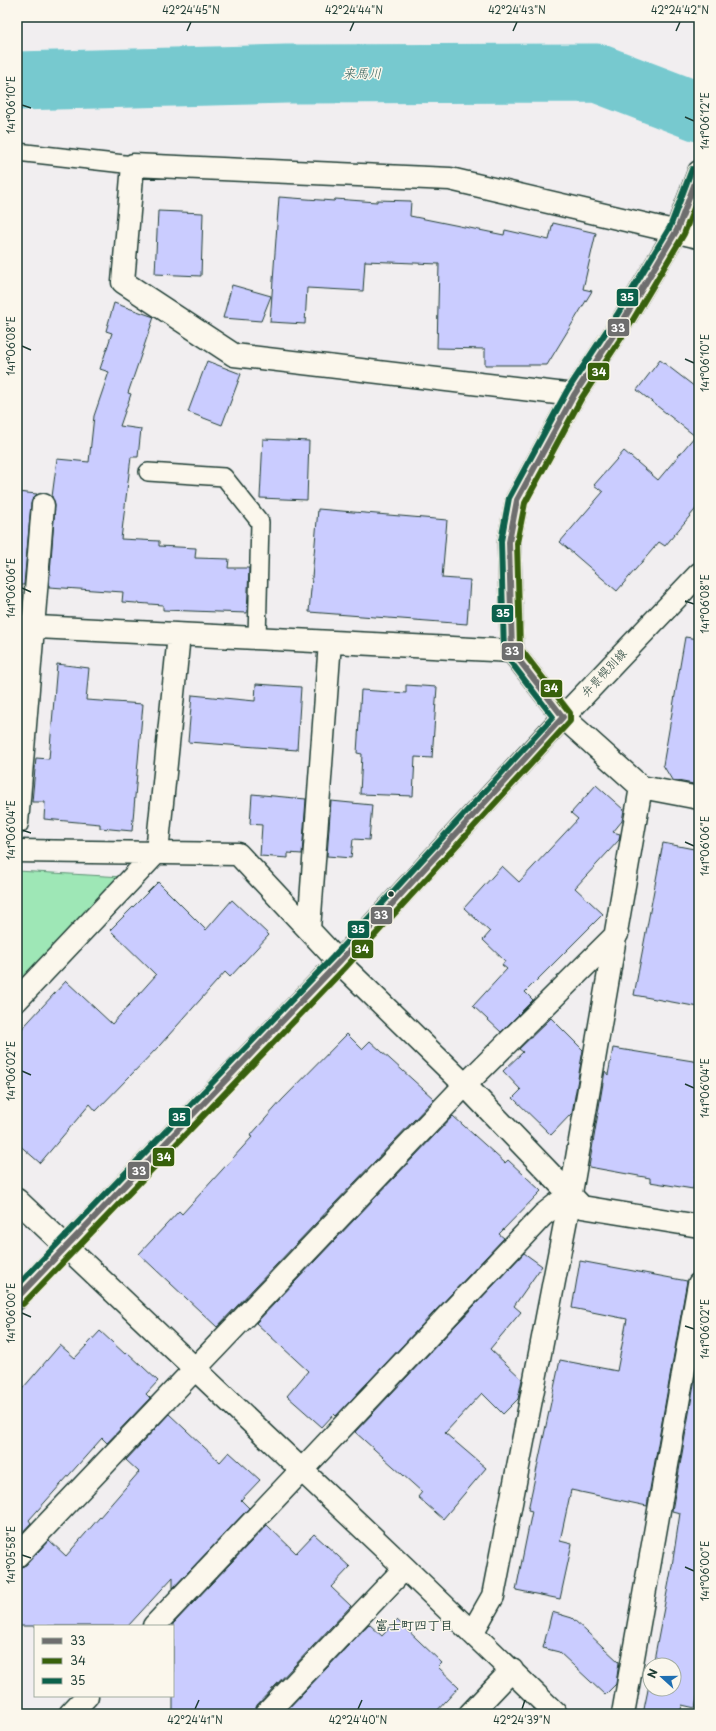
<svg xmlns="http://www.w3.org/2000/svg" width="716" height="1731" viewBox="0 0 716 1731" font-family="'Playpen Sans','Klee One',sans-serif">
  <style>
    .green { fill: #9ee7b6; stroke: #5e9275 }
    .lines { fill: none; stroke-linecap: round; stroke-linejoin: round }
    .river { stroke: #77c9cf; stroke-width: 59 }
    .building { fill: #caccff; stroke: #1f3d34 }
    .service-casing { stroke: #1f3d34; stroke-width: 20 }
    .minor-casing { stroke: #1f3d34; stroke-width: 25 }
    .tertiary-casing { stroke: #1f3d34; stroke-width: 25 }
    .secondary-casing { stroke: #1f3d34; stroke-width: 25 }
    .service { stroke: #fbf7ec; stroke-width: 17 }
    .minor { stroke: #fbf7ec; stroke-width: 22 }
    .tertiary { stroke: #fbf7ec; stroke-width: 22 }
    .secondary { stroke: #fbf7ec; stroke-width: 22 }
    .bus-1-casing { stroke: #fbf7ec; stroke-width: 9 }
    .bus-2-casing { stroke: #fbf7ec; stroke-width: 9 }
    .bus-3-casing { stroke: #fbf7ec; stroke-width: 9 }
    .bus-1 { stroke: #6e6e6e; stroke-width: 6 }
    .bus-2 { stroke: #38610b; stroke-width: 6 }
    .bus-3 { stroke: #0b614b; stroke-width: 6 }
    .ticks { fill: none; stroke: #1f3d34; stroke-width: 1.5 }
    .bus-dot { fill: #1f3d34; stroke: #fbf7ec; stroke-width: 1.5 }
    .labels { text-anchor: middle; stroke-width: 3; stroke-linejoin: round; paint-order: stroke }
    .street-label { font-size: 12px; fill: #1f3d34; stroke: #fbf7ec }
    .water-label { font-size: 13px; font-style: italic; fill: #35605b; stroke: #fbf7ec }
    .neighbourhood-label { font-size: 13px; font-weight: bold; fill: #1f3d34; stroke: #fbf7ec }
    .line-badge { stroke: #fbf7ec; stroke-width: 1.5 }
    .badge-label { font-size: 11px; text-anchor: middle; font-weight: bold; fill: #fff }
    .neatline { fill: none; stroke: #1f3d34; stroke-width: 1.5 }
    .ticks-label { font-size: 10px; text-anchor: middle; fill: #1f3d34 }
  </style>
  <rect width="100%" height="100%" fill="#f1eef0"/>
  <filter id="ink" filterUnits="userSpaceOnUse"><feTurbulence type="fractalNoise" baseFrequency=".025" numOctaves="2"/><feDisplacementMap in="SourceGraphic" scale="8" xChannelSelector="R" yChannelSelector="G"/><feConvolveMatrix kernelMatrix="1 2 1 2 8 2 1 2 1" color-interpolation-filters="sRGB"/></filter>
  <g filter="url(#ink)">
    <path class="green" d="M17,871L123,877L17,985Z"/>
    <g class="lines">
      <path class="river" d="M17,81L287,74L597,73L699,112"/>
    </g>
    <path class="building" d="M279,197L334,201L335,199L377,202V200L411,201L410,216L504,235L505,230L549,240L553,223L596,233L583,289L592,291L547,365H485V349L437,348L439,264L365,261L363,291L307,288L305,324L270,322Z
      M158,211L203,213L201,276L155,274Z
      M232,285L271,296L261,321L223,318Z
      M114,303L154,317L128,393L131,394L120,426L141,429L138,457H131L121,539L159,541V546L196,548L195,558L229,559L228,568H249L247,613L163,610V605L122,602L123,592L49,587L55,506L52,497L57,459L89,462L94,416L109,372L100,369L112,333L106,331Z
      M660,360L699,390V505L665,546L659,542L617,591L560,542L603,492L594,485L624,451L658,480L695,436L637,390Z
      M207,361L241,374L222,425L188,412Z
      M263,439L309,441L307,500L260,498Z
      M17,492L37,494L33,498L31,504L24,585H17Z
      M318,509L447,520L442,578L470,580L467,624L309,612Z
      M685,637L699,639V785L672,780L663,765Z
      M57,664L89,668L86,700L143,704L132,831L100,828V824L44,819L45,802H32L36,758L49,759Z
      M256,684L301,687L297,750L188,742L192,695L255,701Z
      M406,685L437,687L432,758L415,757L413,796L360,794L362,754L357,753L361,690L406,693Z
      M596,785L624,810L622,821L613,832L620,834L619,840L575,888L603,914L525,992L533,1000L501,1032L473,1006L507,969L502,965L505,961L483,940L490,932L464,908L502,866L519,882L578,819L571,813Z
      M252,794L306,799L302,854L288,853V858L260,856L262,825L250,824Z
      M331,801L372,805L369,840L353,839L351,858L327,856Z
      M663,843L699,850V1007L634,995Z
      M158,882L206,930L232,900L269,935L230,977L225,972L160,1045L96,1111L90,1104L40,1163L17,1143V1034L66,981L112,1024L156,975L110,930Z
      M551,1018L583,1050L572,1113L551,1135L513,1098L521,1090L503,1071L523,1052L519,1049Z
      M347,1034L362,1049L370,1041L434,1099L217,1327L139,1254L179,1211L182,1214L252,1137L250,1136L282,1100Z
      M613,1048L699,1062V1153L693,1189L650,1182V1178L589,1167L605,1071L608,1075Z
      M453,1116L505,1163L508,1160L541,1191L499,1234L504,1238L336,1416L334,1414L322,1427L287,1396L308,1371L256,1323Z
      M524,1253L542,1266L514,1306L521,1312L490,1349L522,1379L518,1399L503,1414L482,1393L445,1433L486,1468L443,1519L418,1497L422,1492L355,1432Z
      M580,1261L687,1281L647,1506L571,1490L560,1541L572,1544L560,1599L516,1590L532,1511L528,1510L560,1360L617,1371L627,1319L572,1308Z
      M100,1331L125,1354L127,1352L158,1381L146,1394L150,1398L107,1443L102,1438L29,1520L31,1523L17,1538V1395L60,1345L75,1358Z
      M699,1356V1688L695,1708L682,1705L680,1714H643L650,1680V1689H674V1665H653L672,1566L680,1513L672,1511Z
      M169,1414L220,1462L229,1452L260,1480L241,1500L249,1508L173,1588V1577L128,1626H17V1568L26,1565L49,1540L66,1556L139,1472L126,1460Z
      M267,1525L296,1553L314,1534L350,1567L331,1587L351,1606L257,1705L254,1714H173V1624Z
      M552,1612L572,1618L619,1662L616,1684L605,1695L559,1652L543,1648Z
      M397,1620L442,1663L438,1667L459,1687L434,1714H283L369,1624L382,1636Z"/>
    <g class="lines">
      <defs>
        <path id="service" d="M17,152L133,165
          M148,472L224,477L260,522L257,638"/>
        <path id="minor" d="M574,395L234,355L123,282L133,165L450,179L699,237
          M17,626L512,651
          M563,717L641,787L699,798
          M17,823L43,505
          M17,851L238,854L339,962L465,1085L582,1207L699,1226
          M309,929L330,642
          M17,1000L157,852L179,635
          M17,1200L405,1568L556,1714
          M17,1556L465,1085L617,934
          M154,1626L543,1215L571,1193
          M472,1633L493,1596L571,1193L641,787
          M70,1714L87,1696
          M266,1714L405,1568
          M470,1714L512,1670
          M623,1714L699,1284"/>
        <path id="tertiary" d="M563,717L512,651L509,542L517,500L574,395L624,319L677,230L699,172"/>
        <path id="secondary" d="M17,1298L339,962L563,717L699,574"/>
      </defs>
      <use href="#service" class="service-casing"/>
      <use href="#minor" class="minor-casing"/>
      <use href="#tertiary" class="tertiary-casing"/>
      <use href="#secondary" class="secondary-casing"/>
      <use href="#service" class="service"/>
      <use href="#minor" class="minor"/>
      <use href="#tertiary" class="tertiary"/>
      <use href="#secondary" class="secondary"/>
      <defs>
        <path id="bus-1" d="M17,1298L339,962L563,717L512,651L509,542L517,500L574,395L624,319L677,230L699,172"/>
        <path id="bus-2" d="M23,1304L345,968L570,721V713L520,648L517,543L525,503L581,399L631,323L684,234L699,195"/>
        <path id="bus-3" d="M17,1286L333,957L553,717L504,653L501,541L509,498L567,391L617,315L670,227L692,169"/>
      </defs>
      <use href="#bus-1" class="bus-1-casing"/>
      <use href="#bus-2" class="bus-2-casing"/>
      <use href="#bus-3" class="bus-3-casing"/>
      <use href="#bus-1" class="bus-1"/>
      <use href="#bus-2" class="bus-2"/>
      <use href="#bus-3" class="bus-3"/>
    </g>
  </g>
  <path class="ticks" d="M187,31L191,22M350,31L354,22M513,31L517,22M676,31L680,22M22,105L31,108M685,117L694,121M22,346L31,350M685,359L694,363M22,588L31,592M685,601L694,604M22,830L31,833M685,842L694,846M22,1071L31,1075M685,1084L694,1088M22,1313L31,1317M685,1326L694,1329M22,1555L31,1558M685,1567L694,1571M195,1709L199,1700M358,1709L362,1700M522,1709L525,1700"/>
  <circle class="bus-dot" cx="391" cy="894" r="3.5"/>
  <g class="labels">
    <g class="street-label">
      <text transform="translate(604 673) rotate(-47)" y="4">弁景幌別線</text>
    </g>
    <g class="water-label">
      <text x="362" y="78">来馬川</text>
    </g>
    <g class="neighbourhood-label">
      <text x="414" y="1630">富士町四丁目</text>
    </g>
  </g>
  <g class="line-badge">
    <rect x="616" y="288" width="23" height="19" rx="4" fill="#0b614b"/>
    <rect x="607" y="318" width="23" height="19" rx="4" fill="#6e6e6e"/>
    <rect x="587" y="362" width="23" height="19" rx="4" fill="#38610b"/>
    <rect x="491" y="604" width="23" height="19" rx="4" fill="#0b614b"/>
    <rect x="501" y="642" width="23" height="19" rx="4" fill="#6e6e6e"/>
    <rect x="540" y="679" width="23" height="19" rx="4" fill="#38610b"/>
    <rect x="370" y="906" width="23" height="19" rx="4" fill="#6e6e6e"/>
    <rect x="347" y="920" width="23" height="19" rx="4" fill="#0b614b"/>
    <rect x="351" y="939" width="23" height="20" rx="4" fill="#38610b"/>
    <rect x="168" y="1107" width="23" height="20" rx="4" fill="#0b614b"/>
    <rect x="152" y="1147" width="23" height="20" rx="4" fill="#38610b"/>
    <rect x="127" y="1161" width="23" height="19" rx="4" fill="#6e6e6e"/>
  </g>
  <g class="badge-label">
    <text x="627" y="301">35</text>
    <text x="618" y="332">33</text>
    <text x="599" y="376">34</text>
    <text x="503" y="617">35</text>
    <text x="512" y="655">33</text>
    <text x="551" y="692">34</text>
    <text x="381" y="919">33</text>
    <text x="358" y="933">35</text>
    <text x="362" y="953">34</text>
    <text x="179" y="1121">35</text>
    <text x="164" y="1161">34</text>
    <text x="139" y="1175">33</text>
  </g>
  <rect width="716" height="1731" fill="none" stroke="#fbf7ec" stroke-width="44"/>
  <rect x="34" y="1625" width="140" height="72" fill="#fbf7ec" stroke="#a3ada2"/>
  <rect x="42" y="1638" width="20" height="6" fill="#6e6e6e" stroke="#a3ada2"/>
  <text x="70" y="1645" font-size="12" fill="#1f3d34">33</text>
  <rect x="42" y="1658" width="20" height="6" fill="#38610b" stroke="#a3ada2"/>
  <text x="70" y="1665" font-size="12" fill="#1f3d34">34</text>
  <rect x="42" y="1678" width="20" height="6" fill="#0b614b" stroke="#a3ada2"/>
  <text x="70" y="1685" font-size="12" fill="#1f3d34">35</text>
  <g transform="translate(662 1677) rotate(291)"><circle r="19" fill="#fbf7ec" stroke="#a3ada2"/>
  <path d="M0-3L7 15L0 10L-7 15Z" fill="#1f6fb2"/>
  <text y="-6" font-size="11" font-weight="bold" text-anchor="middle" fill="#1f3d34">N</text>
  </g>
  <rect x="22" y="22" width="672" height="1687" class="neatline"/>
  <g class="ticks-label">
    <text x="191" y="14">42°24'45"N</text>
    <text x="354" y="14">42°24'44"N</text>
    <text x="517" y="14">42°24'43"N</text>
    <text x="680" y="14">42°24'42"N</text>
    <text transform="translate(11 105) rotate(-90)" y="4">141°06'10"E</text>
    <text transform="translate(705 121) rotate(-90)" y="4">141°06'12"E</text>
    <text transform="translate(11 346) rotate(-90)" y="4">141°06'08"E</text>
    <text transform="translate(705 363) rotate(-90)" y="4">141°06'10"E</text>
    <text transform="translate(11 588) rotate(-90)" y="4">141°06'06"E</text>
    <text transform="translate(705 604) rotate(-90)" y="4">141°06'08"E</text>
    <text transform="translate(11 830) rotate(-90)" y="4">141°06'04"E</text>
    <text transform="translate(705 846) rotate(-90)" y="4">141°06'06"E</text>
    <text transform="translate(11 1071) rotate(-90)" y="4">141°06'02"E</text>
    <text transform="translate(705 1088) rotate(-90)" y="4">141°06'04"E</text>
    <text transform="translate(11 1313) rotate(-90)" y="4">141°06'00"E</text>
    <text transform="translate(705 1329) rotate(-90)" y="4">141°06'02"E</text>
    <text transform="translate(11 1555) rotate(-90)" y="4">141°05'58"E</text>
    <text transform="translate(705 1571) rotate(-90)" y="4">141°06'00"E</text>
    <text x="195" y="1724">42°24'41"N</text>
    <text x="358" y="1724">42°24'40"N</text>
    <text x="522" y="1724">42°24'39"N</text>
  </g>
</svg>
